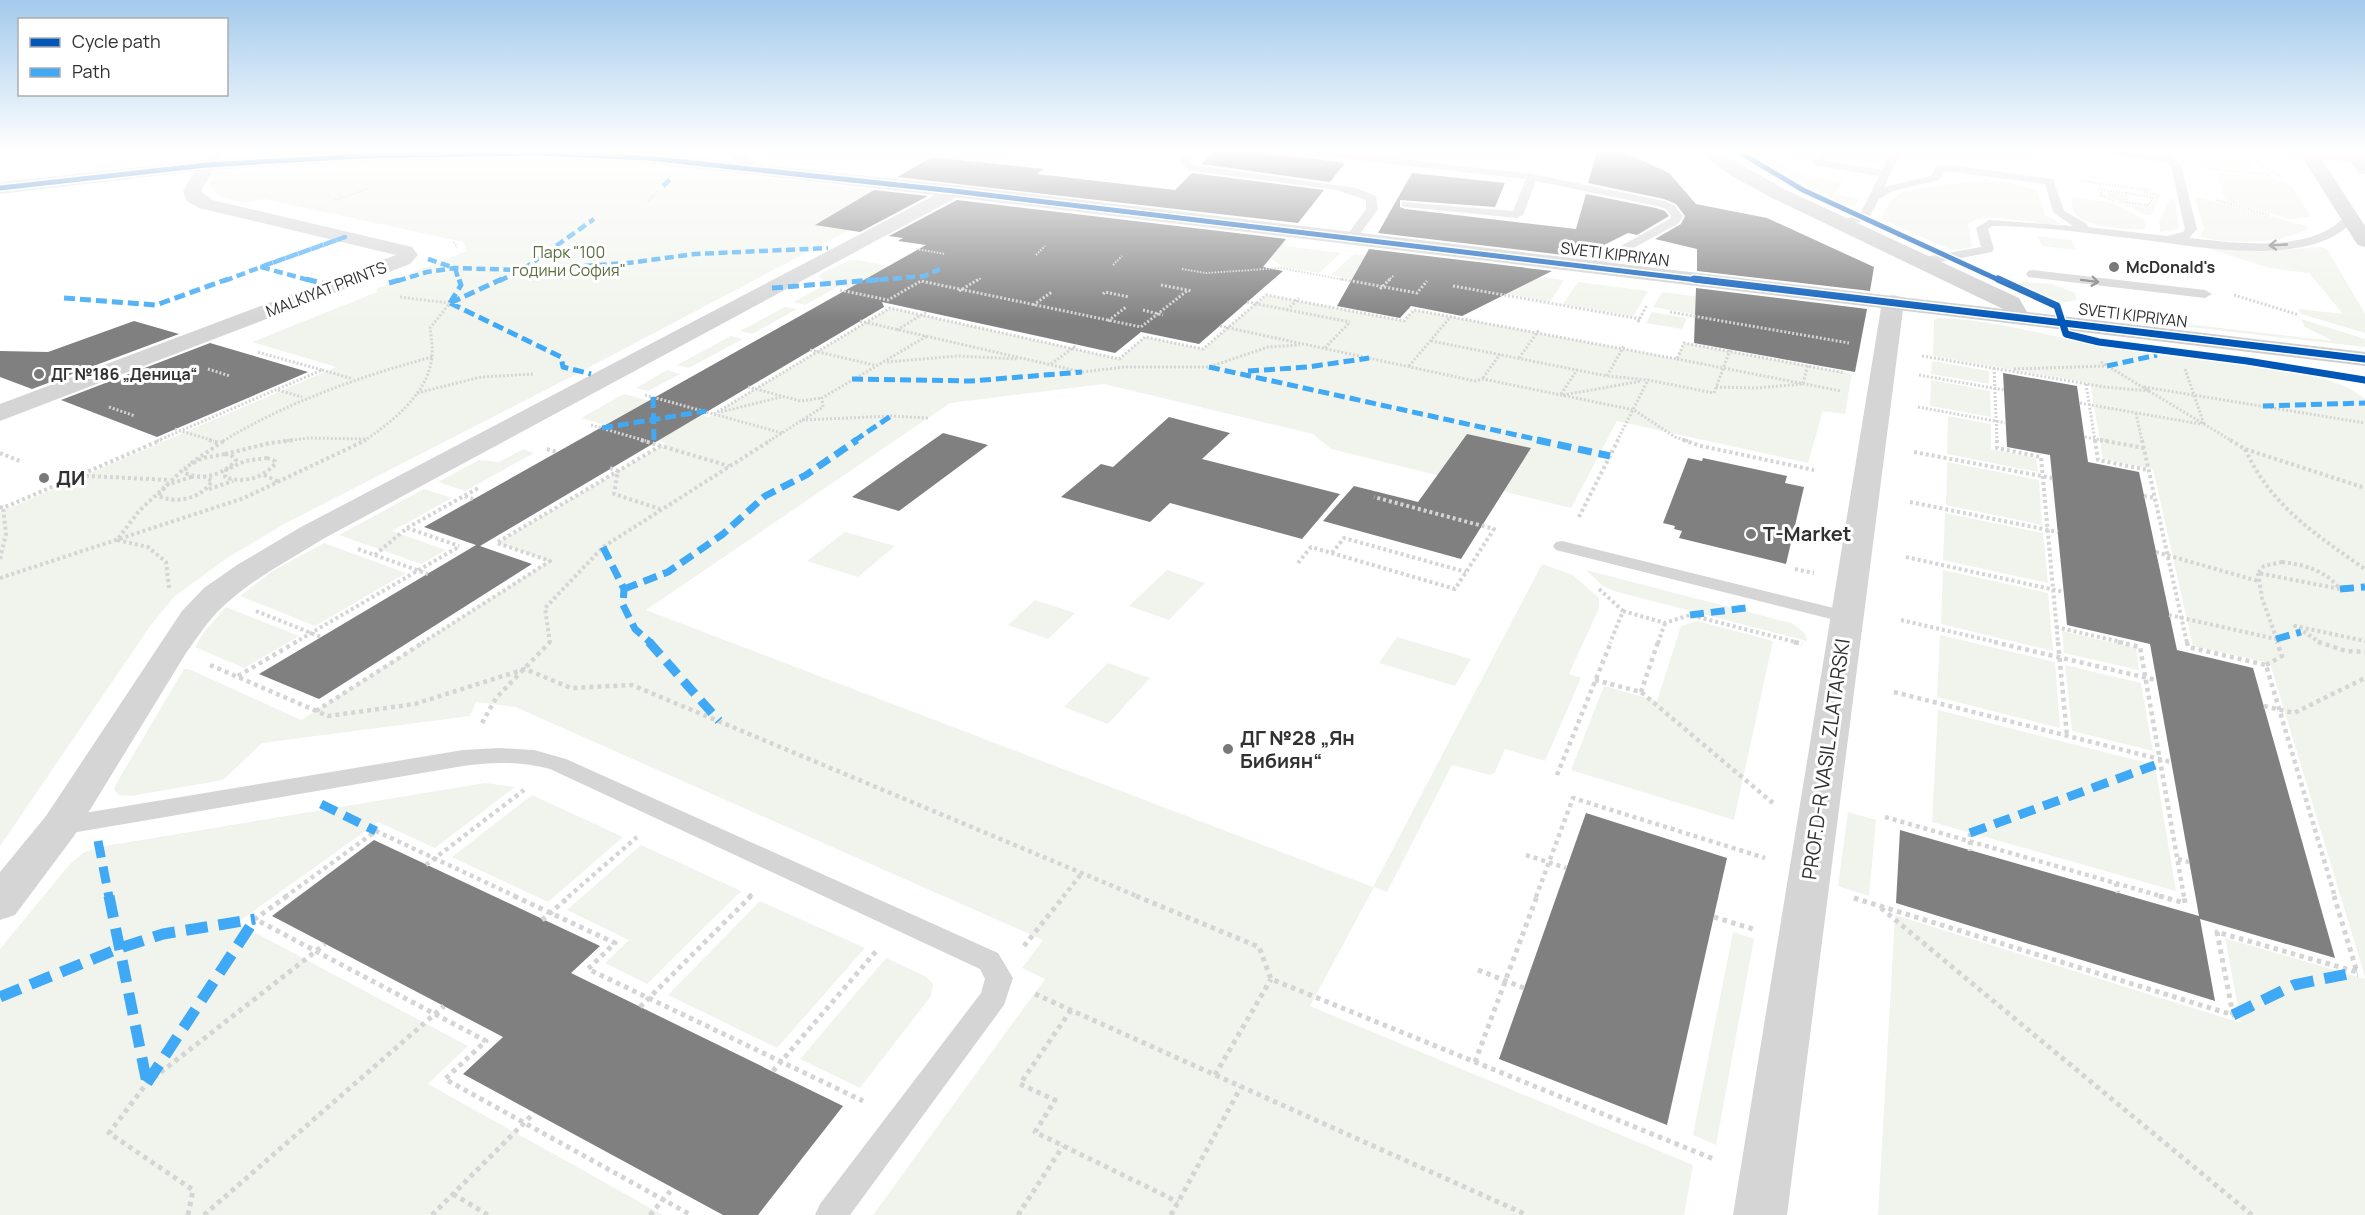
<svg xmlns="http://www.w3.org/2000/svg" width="2365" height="1215" viewBox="0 0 2365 1215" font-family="Manrope,sans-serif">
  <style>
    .green { fill: #f1f4ec }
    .building { fill: #808080 }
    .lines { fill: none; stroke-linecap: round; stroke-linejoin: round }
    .path-far4 { stroke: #d5d5d5; stroke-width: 2; stroke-dasharray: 1.5 1.5; stroke-linecap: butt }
    .path-far3 { stroke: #d5d5d5; stroke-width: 3; stroke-dasharray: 2 2; stroke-linecap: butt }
    .path-far2 { stroke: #d5d5d5; stroke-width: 4; stroke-dasharray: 3 3; stroke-linecap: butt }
    .path-far1 { stroke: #d5d5d5; stroke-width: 4.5; stroke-dasharray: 4 4; stroke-linecap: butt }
    .path { stroke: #d5d5d5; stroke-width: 5; stroke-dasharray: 4.5 4.5; stroke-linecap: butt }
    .lane { fill: #d5d5d5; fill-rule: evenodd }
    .street { fill: #d5d5d5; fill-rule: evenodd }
    .secondary { fill: #cfcfcf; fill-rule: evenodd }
    .primary { fill: #c9c9c9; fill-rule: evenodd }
    .quiet-far4 { stroke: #3fa9f5; stroke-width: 4.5; stroke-dasharray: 9 4.5; stroke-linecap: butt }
    .quiet-far3 { stroke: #3fa9f5; stroke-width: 5; stroke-dasharray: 11 5; stroke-linecap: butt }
    .quiet-far2 { stroke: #3fa9f5; stroke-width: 7; stroke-dasharray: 14 7; stroke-linecap: butt }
    .quiet-far1 { stroke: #3fa9f5; stroke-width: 9; stroke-dasharray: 17 9; stroke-linecap: butt }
    .quiet { stroke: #3fa9f5; stroke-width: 11; stroke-dasharray: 22 11; stroke-linecap: butt }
    .cycleway-far1-casing { stroke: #fff; stroke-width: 8 }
    .cycleway-casing { stroke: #fff; stroke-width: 10 }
    .cycleway-far1 { stroke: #0057b8; stroke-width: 5 }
    .cycleway { stroke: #0057b8; stroke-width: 7 }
    .oneway { stroke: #7b7b7b }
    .poi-dot { fill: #797979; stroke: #fff; stroke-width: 2 }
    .labels { text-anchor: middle; stroke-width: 6; stroke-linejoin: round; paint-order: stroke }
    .far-park-label { font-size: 16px; fill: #5a6e3e; stroke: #fff }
    .far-street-label { font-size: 16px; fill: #313131; stroke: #fff }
    .far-poi-label { font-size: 16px; font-weight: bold; fill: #313131; stroke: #fff; text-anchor: start }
    .poi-label { font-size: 20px; font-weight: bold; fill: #313131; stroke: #fff; text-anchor: start }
    .street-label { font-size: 20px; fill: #313131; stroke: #fff }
  </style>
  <rect width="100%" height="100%" fill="#fff"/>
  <path class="green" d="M1749,152H1769L1767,154L1797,174L1843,182L1834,194L1859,199L1855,206H1848L1790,177Z
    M1837,152H1884L1877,164C1865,162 1843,162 1837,152Z
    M2136,152H2220L2221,153L2182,160Z
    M2232,157L2247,159L2258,172L2208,168L2198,164Z
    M471,158H560L642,162L904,194L908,199L567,379L286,523L227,558L175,596L151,625L0,846V512L336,367L252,342L377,292L376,290L378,288L401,279L400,277L467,251L463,242L264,199L245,203L218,196L209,184L217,173L229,169L339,162Z
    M2217,173L2262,176L2291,185L2311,217L2291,219L2228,202L2225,199Z
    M1973,181L2005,182L2037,190L2045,215L2061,224C2037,227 1987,209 1968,224L1972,247L1952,250L1881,219C1887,206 1892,196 1906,191Z
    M2141,190L2162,193L2151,215H2146L2107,196L2106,192L2124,194L2126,202L2151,206L2156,197L2142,194Z
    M2074,197L2112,203L2145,220V229C2129,230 2088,227 2077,216C2072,211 2072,204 2071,198Z
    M2195,198H2201L2310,227C2286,244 2233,244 2204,238L2200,236L2204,228Z
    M2170,199H2175L2179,229L2160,232L2159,221Z
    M1252,234L1282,239L1285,246L1341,253L1319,273L1283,267L1247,241L1244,235Z
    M2037,236L2071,240L2076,250L2042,246Z
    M2320,247L2327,249L2365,314V333L2301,314L2298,309L2343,314L2309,273L2269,268L2207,248L2263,251Z
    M1354,254L1401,260L1378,284L1331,275Z
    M851,260H858L967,282L887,296L839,286L805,305L793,302L827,284L819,277L822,273Z
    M1494,272L1564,280L1550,302L1480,289Z
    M1578,282L1648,291L1633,316L1563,304Z
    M2022,282L2052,284L2075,293L2077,300L2060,303L2019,284Z
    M1662,292L1741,302L1733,321L1653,307Z
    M1266,295L1404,321L1414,310L1676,359L1684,343L1852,374L1845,414L1823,411L1808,463L1617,421L1571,508L1331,449L1313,434L1104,384L950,403L646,610L1373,887L1542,564L1573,575L1599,598V608L1569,674L1581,678L1545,761L1505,749L1495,772L1490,775L1452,765L1387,892L1374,887L1310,1006L1693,1165L1684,1215H873L1045,979L1022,968L1043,940L515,707L476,702L470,716L262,743L223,780L131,796L119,795L114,790L116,784L184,669H189L301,720L549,561L497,543L666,443L581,418L624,394L709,417L890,308L1119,359L1145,337L1203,349Z
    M2087,304L2108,315L2333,341L2305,327L2301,319L2365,339V347L2095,316L2081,310L2080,308Z
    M785,307L797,309L752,334L740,331Z
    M1652,312L1687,318L1682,329L1646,323Z
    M1939,318C1996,320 2051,337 2106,346C2164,355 2222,359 2279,370C2309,375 2341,379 2365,399V977L2270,663L2193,646L2153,469L2103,459L2090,383L1933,356L1934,320Z
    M731,336L743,339L689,368L677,365Z
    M1932,361L1989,371V384L1931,374Z
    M667,370L680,374L648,391L636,388Z
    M1931,380L1990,391L1991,417L1930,406Z
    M1948,416L1991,424V449L2036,458L2038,472L1947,454Z
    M523,449L534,453L465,491L438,482L479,460L499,462Z
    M1947,462L2039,480L2042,525L1946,505Z
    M424,489L452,498L392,531L446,550L421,564L339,535Z
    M1945,513L2043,533L2048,583L1943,560Z
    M845,532L895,546L858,577L807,561Z
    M324,543L406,573L315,626L240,596L271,572Z
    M1167,570L1205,583L1169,620L1129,606Z
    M1586,570L1791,623C1799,628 1806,632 1807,641L1614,591L1603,586Z
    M1943,570L2048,593L2053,651L1941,624Z
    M1035,600L1075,613L1048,639L1008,625Z
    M226,607L299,636L244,668L195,647L204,632Z
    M1697,621L1773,641L1734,820L1571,770L1604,686L1657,701L1681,626Z
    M2062,631L2136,648L2139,670L2064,653Z
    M1940,635L2055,662L2060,728L1937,697Z
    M1397,637L1471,659L1455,686L1379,663Z
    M1108,663L1150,678L1108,724L1064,707Z
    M2065,665L2141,683L2153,751L2072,731Z
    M1938,710L2155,765L2176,891L1932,822Z
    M485,783L515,787L435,848L378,822L237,923L468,1046L428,1084L663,1215H0V949L70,864L83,853L99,847Z
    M532,795L623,837L548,902L452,857Z
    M1848,812L1876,820L1869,896L1838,886Z
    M641,845L741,891L647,984L605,963L629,940L567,910Z
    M760,901L865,948L777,1048L668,995Z
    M1895,915L2241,1023L2225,938L2365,979V1215H1878Z
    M1733,932L1754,939L1716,1145L1693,1135Z
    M886,958L925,976L933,984L931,996L860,1088L800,1059Z"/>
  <path class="building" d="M1213,152H1263L1345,163L1330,182L1201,164Z
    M1597,152H1624L1669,173L1696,204L1767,218L1874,267L1870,291L1697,271V249L1655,239L1681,224L1685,216L1676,204L1664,199L1588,183Z
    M932,157L1044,169L1037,174L1175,190L1192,173L1324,190L1298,223L897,177Z
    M1412,173L1505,183L1495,207L1400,200V207L1405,209L1576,229L1586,194L1656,208L1665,211L1669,216L1637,235L1628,233L1580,257L1378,233Z
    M874,190L928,196L860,232L815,225Z
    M957,200L1286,239L1263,267L1283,271L1199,344L1141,332L1115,353L882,302L884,307L480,546L532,564L319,699L259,674L476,545L424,527L926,245L898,241L903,238L889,236Z
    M1369,249L1552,271L1462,316L1411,306L1400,318L1337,306Z
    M1696,288L1867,309L1855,372L1694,343Z
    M134,321L179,334L32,389L0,377V351L48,352Z
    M210,343L308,372L157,437L61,400Z
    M2003,373L2077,386L2088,462L2139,472L2177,650L2253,668L2335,958L2200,919L2215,1001L1896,903L1900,830L2199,916L2150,644L2067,625L2050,455L2007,447Z
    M1169,417L1230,433L1202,459L1340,494L1302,539L1170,503L1150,522L1061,497L1101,464L1113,467Z
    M943,433L988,445L899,511L852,497Z
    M1467,434L1531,448L1461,559L1323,521L1354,486L1418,502Z
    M1688,458L1702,461L1703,458L1787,476L1785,483L1804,487L1786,564L1679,538L1682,531L1674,529L1675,526L1663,523Z
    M1586,813L1727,858L1667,1125L1499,1059Z
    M374,840L600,946L571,973L843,1106L758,1215H723L463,1074L503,1037L272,916Z"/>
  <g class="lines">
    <path class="path-far4" d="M2205,160C2222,155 2242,149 2257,161C2267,168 2270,173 2282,176
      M2209,169L2271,175
      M2082,181L2149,190
      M2100,183L2101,195L2115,202
      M2101,190L2126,193
      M2126,193L2153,198L2149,205L2127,202Z
      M335,200L370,188
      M2216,200L2269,215
      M648,201L658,191
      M454,242L457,248
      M916,249L945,254
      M1036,255L1045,246
      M1113,265L1122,256
      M1182,269L1206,273L1281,268L1350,281
      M977,281L981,278
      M1388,281L1394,275"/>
    <path class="path-far3" d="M1341,279L1417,293L1427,281
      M1161,285L1192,291
      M1453,286L1640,319
      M1380,289L1390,279
      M840,290L888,300L921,281L1141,327L1188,290
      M959,291L979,279
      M1103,294L1105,292L1129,297
      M2234,295L2299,315
      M400,297L449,303
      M1247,302L1350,322
      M1033,305L1052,292
      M1143,310L1163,315
      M1287,310L1299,298
      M1670,312L1849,343
      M860,321L1082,372L1124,367H1209L1268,347L1300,345
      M1108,321L1126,307
      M1638,322L1647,305
      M1220,326L1475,381L1483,379L1634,410L1675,437L1688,441
      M897,330L926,312
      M1431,341L1607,376L1648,380L1714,393L1730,350
      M1325,348L1349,323
      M810,350L874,365
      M1922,356L2105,387L2149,391
      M1519,358L1539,330
      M1677,359L1841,391
      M887,362L958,356L1018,359
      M2101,362L2232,441
      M1051,364L1077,345
      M1409,366L1453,314
      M1994,368L1997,441
      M208,369L230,376
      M2014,369L2105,366
      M2185,369L2204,424
      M322,370L353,379
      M1919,375L2004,390
      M1607,376L1624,346
      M1483,378L1500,354
      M2086,384L2095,441
      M748,387L801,401L822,398
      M1716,387L1756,388L1803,384L1808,364
      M2144,387L2365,423
      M278,390L302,397
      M417,393L481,377L534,374
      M1561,394L1577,370
      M645,395L782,433
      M1563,395L1642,381
      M2080,403L2200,424
      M109,407L135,416
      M1918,407L2006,423
      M721,412L781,397
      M2136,413L2142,441
      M714,414L890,308L1119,359L1145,337L1203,349L1266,295L1404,321L1414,310L1677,359L1684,343L1845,373
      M802,420L891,416L928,418
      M591,425L646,441
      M175,429L214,441
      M2085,437L2108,441
      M157,441L322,370L257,352
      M223,441C288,402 358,377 432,357
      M283,441L309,438L367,439
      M364,441C392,422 429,393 432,356C433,347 431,337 430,328L450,303
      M769,441L823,407L822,398L927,336
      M1617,441L1648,380"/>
    <path class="path-far2" d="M209,440L219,443
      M641,440L729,466
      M1683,440L1701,446L1814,470
      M1997,440V448L2041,457L2058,643
      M2095,440L2098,460L2148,470
      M2100,440L2144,448
      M2142,440L2187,643
      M2230,440L2245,449L2365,488
      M547,449L557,452
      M2245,449C2271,506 2315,534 2365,569
      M1914,452L2052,478
      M0,453L22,462
      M225,454L270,443L295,440
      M225,454L231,455L236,460C224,475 202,481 185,473L186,467L203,458Z
      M267,458L275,461V464C263,478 243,484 225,477L226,470L245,461Z
      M191,463L225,440
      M610,468L618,471L614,494L660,509
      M68,475L170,480
      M264,475L279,482
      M191,477H205L212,481C201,499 177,504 158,496L167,485Z
      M209,489L233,481
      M465,496L473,499
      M2144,496L2155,498
      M1910,502L2058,532
      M0,507L3,508L161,440
      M1579,517L1618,440
      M407,528L459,546
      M498,542L662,445
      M358,549L428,574
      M2156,552L2258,581
      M1332,553L1344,538L1466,572
      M375,555L407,528L480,487
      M1906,557L2064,592
      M0,559L6,534L3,508
      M2282,562C2305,565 2325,570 2340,589L2258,573L2264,566Z
      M1298,563L1311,547L1455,589L1494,529L1374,497
      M1795,569L1814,573
      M2258,573L2262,598L2278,643
      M0,578L244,498L366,440
      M169,588L166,562L148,547L117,540L139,511L186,467
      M1599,589L1623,611L1610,643
      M256,611L321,637
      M1623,611L1665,623L1690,615L1799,643
      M2169,615L2276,639
      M1901,620L2000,643
      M2056,627L2125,643
      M294,643L460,546
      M422,643L550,561L497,543
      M550,643L545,608L603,547L771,440
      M1658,643L1665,623
      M2321,643L2295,626L2365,641"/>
    <path class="path-far1" d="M1794,642L1802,644
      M1994,642L2156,680
      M2058,642L2067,736
      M2118,642L2140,647L2184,897
      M2187,642L2188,647L2266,665L2335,897
      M2318,642L2346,651L2365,652
      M210,665L328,716L415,704L525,669L571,688L632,685L1139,897
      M2266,665L2282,656L2277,642
      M238,676L296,642
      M1595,680L1641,692L1774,804
      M1641,692L1658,642
      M1894,692L2171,762
      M2264,706L2294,713L2365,678
      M316,711L424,642
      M482,723L496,698L550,642
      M1557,775L1611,642
      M1885,817L2164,897
      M1970,833V851
      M1526,855L1566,868
      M2178,859L2189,862
      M426,865L524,790
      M2116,883L2118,893
      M285,897L376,831L517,897
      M568,897L637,837
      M749,897L754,892
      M1063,897L1082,873
      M1536,897L1573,798L1765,858"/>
    <path class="path" d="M287,896L255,919L486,1041L445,1079L691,1215
      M514,896L615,943L588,969L863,1101
      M1136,896L1259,947L1271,979L1716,1160
      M2159,896L2185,903L2184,896
      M1854,898L2233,1015L2217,932L2357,972L2334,896
      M1881,908L2252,1215
      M1714,917L1753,929
      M542,920L570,896
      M1024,946L1064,896
      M1478,970L1524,988
      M1035,994L1527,1215
      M640,1007L751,896
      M1071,1010L1020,1084L1055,1100L1035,1132L1178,1202
      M1475,1062L1537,896
      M773,1071L878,949
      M1215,1075L1271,979
      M453,1194L488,1215
      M188,1215L193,1190L109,1133L147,1083L325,944
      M204,1215L444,1006
      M432,1215L534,1113
      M650,1215L673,1188
      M1018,1215L1063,1146
      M1171,1215L1241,1087"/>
    <path class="lane" d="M213,152H223L211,167H203L202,165Z
      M1185,152H1195L1190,161L1195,165L1356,188L1376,196L1378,209L1355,241H1347L1345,238L1366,209V200L1337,190L1188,170L1180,161Z
      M1305,152H1338L1532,174L1664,201L1674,205L1683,216L1679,223L1592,271L1588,270L1586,267L1588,264L1670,219L1671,216L1666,209L1657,206L1536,181L1523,215L1517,218L1406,207L1402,206V202L1513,211L1526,179L1310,155Z
      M1821,152H1831L1825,161L1882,170L1891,152H1901L1884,187L1931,176L1937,165L1941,164L2053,179L2064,211L2087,224L2088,227L2167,236L2183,232L2185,229L2171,166L2164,162L2111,155L2106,152C2131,152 2157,151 2180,162L2197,229L2189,238C2234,243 2314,254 2346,215H2354L2356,217C2317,271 2194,246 2137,239C2089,234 2040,226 1992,226L1988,229L1994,249L1992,252L1924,265L1918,261L1920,258L1981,247L1976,228L1989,220L2073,226L2053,212L2045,184L1944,171L1939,180L1893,191L1879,199L1867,221L1836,224V220L1859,216L1879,176L1814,165L1813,163Z
      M2032,270L2205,290L2212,294L2205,298L2028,277L2026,274L2028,271Z
      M1562,541L1854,613L1857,617L1854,621L1847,623L1556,550L1553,546L1556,542Z
      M499,748L534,750L566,759L998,953L1013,978L1004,1005L850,1215H815L820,1204L981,993L985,979L980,969L550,769C521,761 492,762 463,766L60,835L52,832L48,826L52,820L60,817L463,750Z"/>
    <path class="street" d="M726,152H745L761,168L758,172H746Z
      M207,160L213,161L216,165L201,191L212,200L412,247L418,255L410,264L0,421V404L396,255L199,208L187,201L183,191L201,161Z
      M954,185L961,187L963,191L961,195L323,539C291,559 256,577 228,602C211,616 199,635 186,653L74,836L15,915L0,920V872L46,816L182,611L204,588L237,565L301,527Z
      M1893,295L1901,297L1904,302L1787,1215H1733L1882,302L1885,297Z"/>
    <path class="secondary" d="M343,152L647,153L954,185L2003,309L1770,197L1730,175L1699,152H1719L1784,189L2019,298L2027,312L2365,352V366L954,197L647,163L536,158L362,161L207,170L0,194V182L207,160Z
      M2295,152H2356L2362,153L2365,157L2362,161L2356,162L2304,157L2298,156Z"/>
    <path class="primary" d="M2299,152H2317L2365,226V247L2358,245L2355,241Z
      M2343,152H2361L2365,157V174L2359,173Z"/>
    <path class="quiet-far4" d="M663,186L673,177
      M345,237L261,267H260Z
      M428,259L452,267
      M261,267L312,281
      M455,268L459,281
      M224,281L261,267
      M397,281L427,272L455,268L522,270L628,263L695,254L828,248
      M499,281L522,270L594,219
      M866,281L925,276L940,269"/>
    <path class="quiet-far3" d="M306,279L333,286
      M389,283L402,279
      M772,288L886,279
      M64,298L156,305L228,279
      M450,303L502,279
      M450,303L561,357L563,367L591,374
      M450,303L461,285L459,279
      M2107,366L2157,355
      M1209,367L1544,441
      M1248,371L1308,367L1369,358
      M852,379L971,381L1082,372
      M653,397L654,441
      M2263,406L2365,403
      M602,428L706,411
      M854,441L891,416"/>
    <path class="quiet-far2" d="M1537,440L1610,456
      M603,547L624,589L623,605L635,629L651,643
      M624,589L668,572L723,534L765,496L806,475L857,440
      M2340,589L2365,587
      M1690,615L1746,608
      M2276,639L2301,632"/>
    <path class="quiet-far1" d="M649,642L719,721
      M321,804L376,831
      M1970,833L2155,765
      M98,841L109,897"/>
    <path class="quiet" d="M109,896L147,1083
      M0,997L120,948L163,934L255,919
      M2233,1015L2294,985L2357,972
      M147,1083L255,919"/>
    <defs>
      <path id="cycleway-far1" d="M1739,152L1803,190L2001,281
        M0,188L207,165L362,156L536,153L647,158L954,191L1706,281"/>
      <path id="cycleway" d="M1694,279L2365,359
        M1998,279L2057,306L2066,334L2099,342L2247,361L2365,380"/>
    </defs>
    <use href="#cycleway-far1" class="cycleway-far1-casing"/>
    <use href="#cycleway" class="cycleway-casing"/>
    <use href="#cycleway-far1" class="cycleway-far1"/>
    <use href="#cycleway" class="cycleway"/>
  </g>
  <defs><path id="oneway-shaft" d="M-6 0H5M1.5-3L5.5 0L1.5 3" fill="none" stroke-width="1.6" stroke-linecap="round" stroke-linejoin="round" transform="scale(1.5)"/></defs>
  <g class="oneway">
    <use href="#oneway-shaft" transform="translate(2278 245) rotate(177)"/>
    <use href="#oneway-shaft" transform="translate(2090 281) rotate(7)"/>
  </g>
  <linearGradient id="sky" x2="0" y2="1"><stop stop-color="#a3caec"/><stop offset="0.47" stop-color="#fff"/><stop offset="1" stop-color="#fff" stop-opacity="0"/></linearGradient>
  <rect width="2365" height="322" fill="url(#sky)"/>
  <g class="poi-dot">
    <circle cx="2114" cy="267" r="6"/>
    <circle cx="39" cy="374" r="6"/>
    <circle cx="44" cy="478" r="6"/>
    <circle cx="1751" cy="534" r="6"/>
    <circle cx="1228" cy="749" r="6"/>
  </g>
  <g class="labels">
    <g class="far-park-label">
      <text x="569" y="258">Парк "100<tspan x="569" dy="18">години София"</tspan></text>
    </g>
    <g class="far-street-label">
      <text transform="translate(1615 254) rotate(7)" y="6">SVETI KIPRIYAN</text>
      <text transform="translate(326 289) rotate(-21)" y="6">MALKIYAT PRINTS</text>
      <text transform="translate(2133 315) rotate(7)" y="6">SVETI KIPRIYAN</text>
    </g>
    <g class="far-poi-label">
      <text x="2126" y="273">McDonald's</text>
      <text x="51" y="380">ДГ №186 „Деница“</text>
    </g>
    <g class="poi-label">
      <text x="56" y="485">ДИ</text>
      <text x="1763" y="541">T-Market</text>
      <text x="1240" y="745">ДГ №28 „Ян<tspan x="1240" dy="23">Бибиян“</tspan></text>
    </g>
    <g class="street-label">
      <text transform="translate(1826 759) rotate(-82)" y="7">PROF.D-R VASIL ZLATARSKI</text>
    </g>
  </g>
  <rect x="18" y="18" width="210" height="78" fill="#ffffff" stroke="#adadad" stroke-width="1.5"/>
  <rect x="30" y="38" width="30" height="9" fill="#0057b8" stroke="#adadad" stroke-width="1.5"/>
  <text x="72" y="48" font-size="18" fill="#313131">Cycle path</text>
  <rect x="30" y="68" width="30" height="9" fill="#3fa9f5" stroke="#adadad" stroke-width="1.5"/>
  <text x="72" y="78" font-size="18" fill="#313131">Path</text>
</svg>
